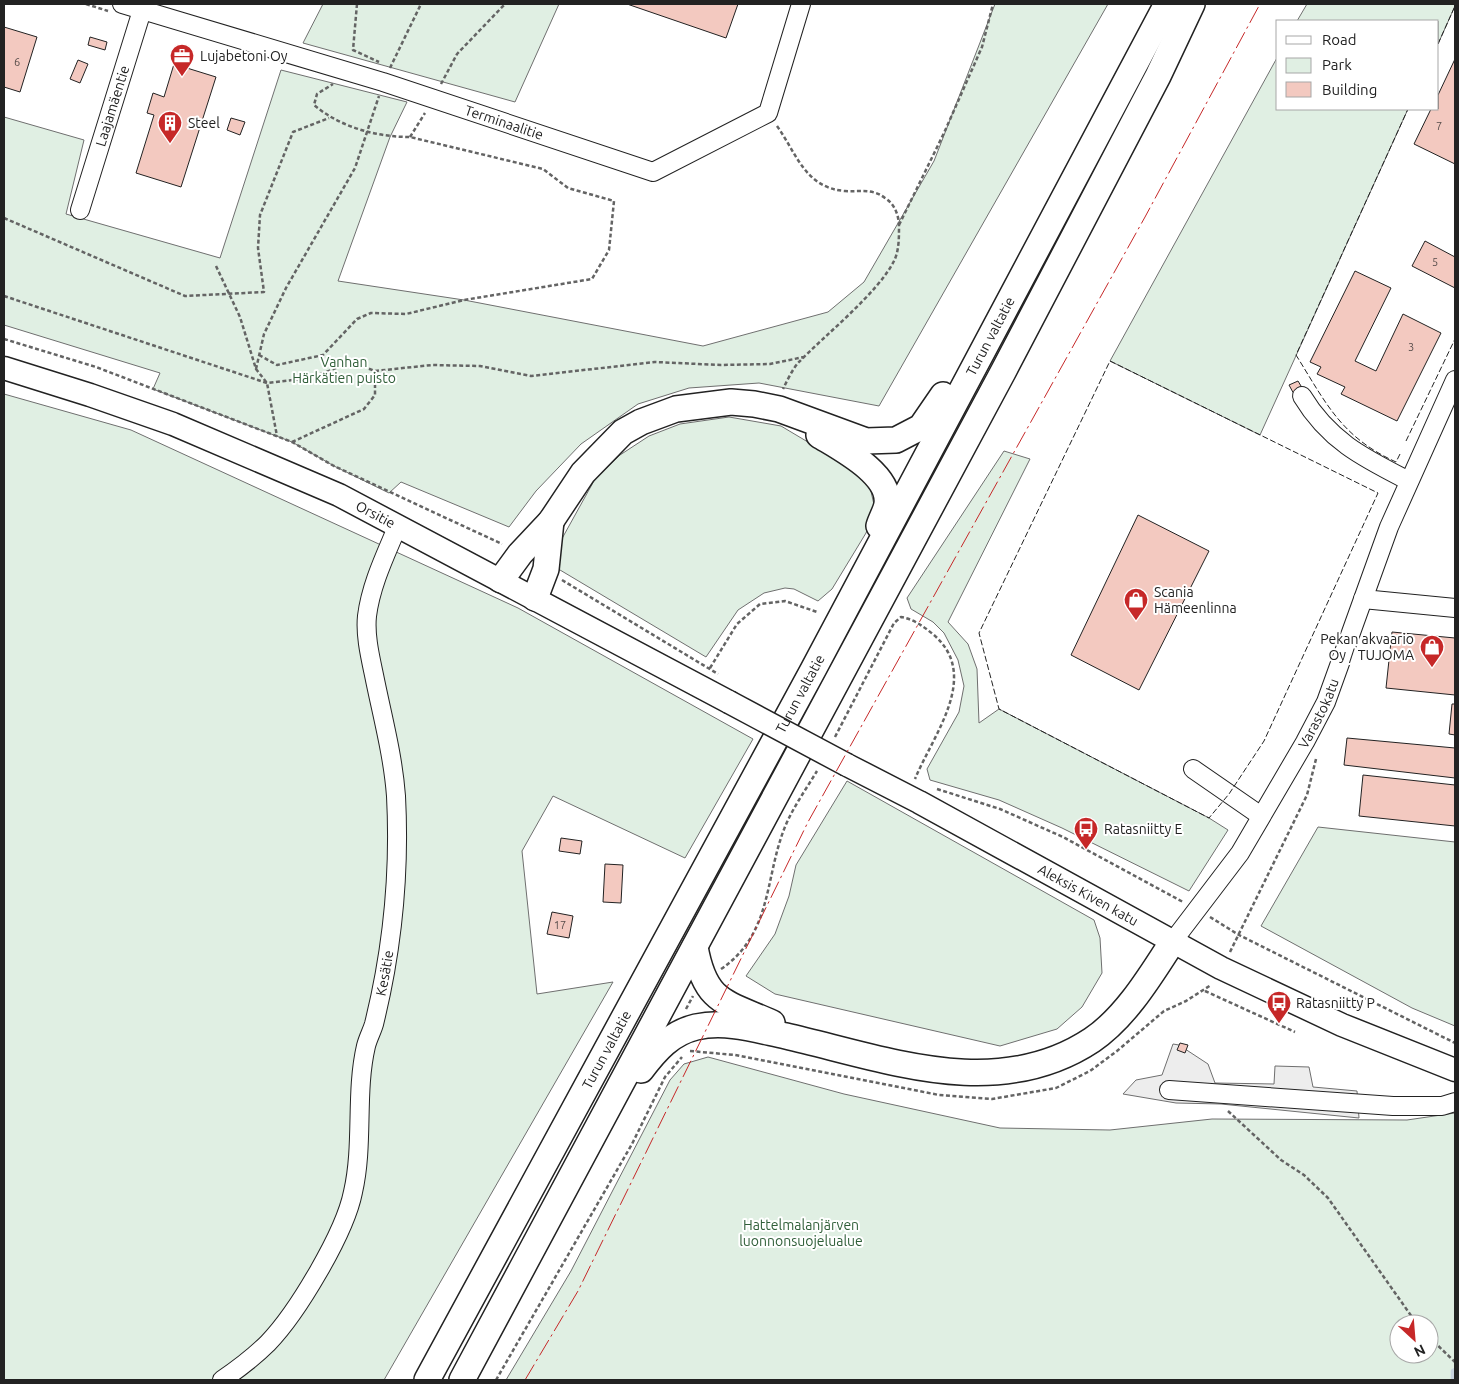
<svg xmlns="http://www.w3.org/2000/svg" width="1459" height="1384" viewBox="0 0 1459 1384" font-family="Ubuntu,sans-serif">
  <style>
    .green { fill: #e0efe3; stroke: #6f6f6f; fill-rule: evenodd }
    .parking { fill: #ededed; stroke: #6f6f6f }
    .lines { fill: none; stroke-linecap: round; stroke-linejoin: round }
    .stream { stroke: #c7d3dd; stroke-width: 4.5 }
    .building { fill: #f3c9c0; stroke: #222 }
    .minor-casing { stroke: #222; stroke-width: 20 }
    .major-casing { stroke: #222; stroke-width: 25 }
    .highway-casing { stroke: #222; stroke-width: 28 }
    .path { stroke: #646464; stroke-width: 2.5; stroke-dasharray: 4 2.5; stroke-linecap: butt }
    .minor { stroke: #fff; stroke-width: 18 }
    .major { stroke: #fff; stroke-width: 22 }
    .highway { stroke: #fff; stroke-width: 25 }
    .major-bridge-casing { stroke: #222; stroke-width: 25; stroke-linecap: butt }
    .major-bridge { stroke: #fff; stroke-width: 22 }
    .fence { stroke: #222; stroke-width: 1; stroke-dasharray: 6 2.5; stroke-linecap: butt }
    .power { stroke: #c62828; stroke-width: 1; stroke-dasharray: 18 4 2.5 4; stroke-linecap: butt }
    .labels { text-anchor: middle; stroke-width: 4; stroke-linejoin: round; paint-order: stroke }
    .number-label { font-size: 11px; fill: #564c4a }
    .poi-label { font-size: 14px; fill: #222; stroke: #fff; text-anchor: start }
    .street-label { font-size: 14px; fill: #222; stroke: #fff }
    .park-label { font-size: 14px; fill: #2f5e38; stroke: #fff }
  </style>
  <rect width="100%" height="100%" fill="#fff"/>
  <path class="green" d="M323,4H559L515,102L303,43Z
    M995,4H1108L879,406L759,383L689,388L638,404L581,444L536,491L509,527L401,482L389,493L334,466L292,442L153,389L160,373L4,325V117L84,140L66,214L220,258L281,70L407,102L390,137L338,281L464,300L703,346L828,312L864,282L934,161Z
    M1307,4H1455V6L1438,44V21H1297Z
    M1278,56V109H1408L1260,435L1110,361Z
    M4,394L131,430L518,608L753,739L685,858L553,796L522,851L537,994L613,982L384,1380H4Z
    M729,417L781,426L865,476L870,487L875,509L866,533L832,589L818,601L794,589L785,588L764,593L738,610L706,657L555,567L554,553L595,479L620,455L649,436L680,424Z
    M1004,451L1030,459L948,622L968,644L977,669L979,723L999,709L1209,818L1228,830L1189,891L1062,828L999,800L930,780L927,769L959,712L964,686L958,660L944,633L933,622L911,609L907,598Z
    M847,781L1094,920L1100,938L1102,973L1082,1007L1057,1029L1000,1046L775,994L746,976L775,934L789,896L796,865Z
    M1318,827L1455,842V1026L1412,1008L1261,926Z
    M708,1057L844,1094L1000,1128L1110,1130L1212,1119L1407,1120L1455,1113V1380H506L571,1271L670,1080L684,1064ZM1399,1324H1429V1354H1399Z"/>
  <path class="parking" d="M1173,1044L1179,1045L1208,1064L1215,1083L1274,1084L1275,1066L1309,1067L1313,1087L1357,1091L1359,1118L1221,1104L1176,1103L1123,1094L1136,1080L1162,1075Z"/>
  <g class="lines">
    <path class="stream" d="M1453,1380V1371L1455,1370"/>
  </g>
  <path class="building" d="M627,4H738L726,38Z
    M4,27L37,37L20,92L4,87Z
    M90,37L107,42L105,50L88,45Z
    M1455,59V164L1414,144L1431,109H1438V95Z
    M78,60L88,64L80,83L70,79Z
    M174,64L216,77L181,187L136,173L154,115L147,113L153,93L164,97Z
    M231,118L245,122L240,135L227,130Z
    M1425,241L1455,257V288L1412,266Z
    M1355,271L1391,288L1355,361L1376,371L1403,314L1441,333L1397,421L1341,394L1345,387L1317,374L1321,367L1310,362Z
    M1298,381L1304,391L1295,396L1289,385Z
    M1138,515L1209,551L1139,690L1071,655Z
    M1392,632L1455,638V695L1386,688Z
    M1452,704H1455V735L1449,734Z
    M1347,738L1455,748V778L1344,765Z
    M1363,775L1455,785V826L1359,816Z
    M561,838L582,841L580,854L559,851Z
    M605,864L623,865L621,903L603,902Z
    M552,912L573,916L569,938L547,934Z
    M1180,1043L1188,1045L1185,1053L1177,1050Z"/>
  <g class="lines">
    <defs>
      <g id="minor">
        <path id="s1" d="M122,4L383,82L653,172L768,113L801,4"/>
        <path id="s2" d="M80,210L144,4"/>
        <path d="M1302,396C1329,441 1364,458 1409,481"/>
        <path d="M1363,599L1455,608"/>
        <path d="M1193,769L1261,816"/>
        <path id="s3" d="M1173,941L1240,853L1305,742L1326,702L1389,527L1455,380"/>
        <path d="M1169,1090L1393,1106H1442L1455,1102"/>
        <path id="s4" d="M222,1380C238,1369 254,1357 268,1343C297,1313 345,1233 353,1192C364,1144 355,1093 366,1046C368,1038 372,1031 374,1024C392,951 400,872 396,796C393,755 382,715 374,675C370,656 365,635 367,616C371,584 386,554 398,525"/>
      </g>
      <g id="major">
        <path id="s5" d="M4,368L90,395L173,424L339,495L729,702"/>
        <path id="s6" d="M847,765L919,802L1221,968L1342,1025L1455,1070"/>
      </g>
      <g id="highway">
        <path d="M819,435C840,448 891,474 887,504C886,511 881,519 879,526"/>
        <path d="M501,580L520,554L551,521L583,473L623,432L641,422L676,409L731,402L754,404L779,409L866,441L896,440L921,427L943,395"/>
        <path d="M535,598L546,569L551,521"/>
        <path d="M695,947C705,1003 725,1002 772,1023"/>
        <path d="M641,1070C656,1050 671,1033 696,1027C726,1020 757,1030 786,1036C886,1059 997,1103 1092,1040C1126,1017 1151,975 1173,941"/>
        <path id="s7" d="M427,1380L813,670L1167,4"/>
        <path d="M462,1380L1003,372L1158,76L1192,4"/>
      </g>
    </defs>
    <use href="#minor" class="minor-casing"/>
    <use href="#major" class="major-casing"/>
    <use href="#highway" class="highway-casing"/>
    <path class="path" d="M86,4L108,11
      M357,4L353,50L379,62
      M390,68L421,4
      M441,84L457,54L505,4
      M777,126C797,154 805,188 845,191C860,192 872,188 885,198C895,204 899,216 899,227C899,238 899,251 894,261C878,293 825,335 798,363C792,370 787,381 783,389
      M410,137L425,113
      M4,218L185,296L264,292L258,248L260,215L293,132L329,118
      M899,225L944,133L982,47L993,4
      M216,266L240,317L256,369L267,383L277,436
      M4,296L267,383L311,378L351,362L375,371V395L364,409L292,442
      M4,339L96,367L292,442L334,466L502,544
      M259,355L277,365L323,355L357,319L371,313L406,314L464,300L592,279L609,250L614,201L568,188L543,169L410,137C376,137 340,127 314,105L317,94L333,84
      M256,369L264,334L286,288L355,168L379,96
      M375,371L432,365L480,366L531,376L655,362L721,365L770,364L804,357
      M562,580L718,674
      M710,668L737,624L760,604L785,601L817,612
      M835,737L894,623L901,617C914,619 924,627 934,635C981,676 933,735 915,779
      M937,789L1000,809L1063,837L1183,902
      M1210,917L1239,935L1455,1043
      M1230,952L1307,795L1316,759
      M721,969C771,935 765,881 783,832C791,810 805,791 817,771
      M1205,991L1295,1032
      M686,1009L693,996
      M690,1051L735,1055L939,1095L992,1099L1056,1088L1090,1071L1117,1051L1164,1011L1186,1001L1211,985
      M1228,1111L1281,1160L1304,1175L1328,1198L1417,1324
      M1429,1337L1455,1362
      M496,1380L632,1144L665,1077L682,1057"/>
    <use href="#minor" class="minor"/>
    <use href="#major" class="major"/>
    <use href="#highway" class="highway"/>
    <defs>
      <path id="major-bridge" d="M729,702L847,765"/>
    </defs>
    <use href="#major-bridge" class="major-bridge-casing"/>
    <use href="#major-bridge" class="major-bridge"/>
    <path class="fence" d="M1438,44L1455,6
      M1110,361L1378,493L1264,741L1229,794L1209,818L999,709L979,633Z
      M1406,441L1455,339
      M1400,454L1396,462C1341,437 1326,403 1296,355L1408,109"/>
    <path class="power" d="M525,1380L578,1291L808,822L1145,217L1260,4"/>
  </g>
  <defs>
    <symbol id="office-pin" viewBox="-11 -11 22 30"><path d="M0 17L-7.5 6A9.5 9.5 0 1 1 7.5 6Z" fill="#c62828" stroke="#fff"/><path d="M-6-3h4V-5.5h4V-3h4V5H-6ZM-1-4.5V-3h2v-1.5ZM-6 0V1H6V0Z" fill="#fff"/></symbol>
    <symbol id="building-pin" viewBox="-11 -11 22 30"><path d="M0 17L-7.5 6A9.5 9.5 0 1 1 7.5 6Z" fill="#c62828" stroke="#fff"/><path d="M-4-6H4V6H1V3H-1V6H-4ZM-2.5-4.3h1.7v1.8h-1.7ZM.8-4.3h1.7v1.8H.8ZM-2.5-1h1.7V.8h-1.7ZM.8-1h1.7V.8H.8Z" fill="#fff"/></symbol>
    <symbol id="shop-pin" viewBox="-11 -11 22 30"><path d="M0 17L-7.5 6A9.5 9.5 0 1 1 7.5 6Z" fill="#c62828" stroke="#fff"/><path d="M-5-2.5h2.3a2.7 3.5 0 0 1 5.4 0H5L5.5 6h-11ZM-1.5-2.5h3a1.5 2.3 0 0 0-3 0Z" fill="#fff"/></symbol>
    <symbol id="bus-pin" viewBox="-11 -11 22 30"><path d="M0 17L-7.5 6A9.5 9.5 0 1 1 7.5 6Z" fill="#c62828" stroke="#fff"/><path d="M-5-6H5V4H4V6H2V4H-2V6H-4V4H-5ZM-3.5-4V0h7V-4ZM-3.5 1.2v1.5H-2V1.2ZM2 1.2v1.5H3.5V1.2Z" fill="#fff"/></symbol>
  </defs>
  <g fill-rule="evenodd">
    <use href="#office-pin" x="168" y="42" width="28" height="38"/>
    <use href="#building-pin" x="156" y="109" width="28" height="38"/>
    <use href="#shop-pin" x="1122" y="586" width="28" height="38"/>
    <use href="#shop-pin" x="1418" y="633" width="28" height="38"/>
    <use href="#bus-pin" x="1072" y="815" width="28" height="38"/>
    <use href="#bus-pin" x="1265" y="989" width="28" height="38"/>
  </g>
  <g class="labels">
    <g class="number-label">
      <text x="17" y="66">6</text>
      <text x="1439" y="130">7</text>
      <text x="1435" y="266">5</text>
      <text x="1411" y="351">3</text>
      <text x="560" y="929">17</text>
    </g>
    <g class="poi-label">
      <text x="200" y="61">Lujabetoni Oy</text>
      <text x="188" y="128">Steel</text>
      <text x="1154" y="597">Scania<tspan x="1154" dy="16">Hämeenlinna</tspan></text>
      <text x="1414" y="644" text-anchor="end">Pekan akvaario<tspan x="1414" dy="16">Oy / TUJOMA</tspan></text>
      <text x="1104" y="834">Ratasniitty E</text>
      <text x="1296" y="1008">Ratasniitty P</text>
    </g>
    <g class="street-label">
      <text dy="5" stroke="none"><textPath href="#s2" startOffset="109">Laajamäentie</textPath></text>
      <text dy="5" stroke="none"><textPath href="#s1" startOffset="400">Terminaalitie</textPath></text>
      <text dy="5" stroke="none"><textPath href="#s7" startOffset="1186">Turun valtatie</textPath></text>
      <text dy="5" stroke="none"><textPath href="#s5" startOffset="400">Orsitie</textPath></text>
      <text dy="5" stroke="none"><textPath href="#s7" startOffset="781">Turun valtatie</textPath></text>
      <text dy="5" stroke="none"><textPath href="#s3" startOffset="271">Varastokatu</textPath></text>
      <text dy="5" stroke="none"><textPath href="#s6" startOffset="274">Aleksis Kiven katu</textPath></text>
      <text dy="5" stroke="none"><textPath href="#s4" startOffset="456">Kesätie</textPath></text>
      <text dy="5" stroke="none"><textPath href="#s7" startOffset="376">Turun valtatie</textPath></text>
    </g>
    <g class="park-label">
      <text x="344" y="367">Vanhan<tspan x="344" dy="16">Härkätien puisto</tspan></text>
      <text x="801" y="1230">Hattelmalanjärven<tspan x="801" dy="16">luonnonsuojelualue</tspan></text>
    </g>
  </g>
  <rect width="1459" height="1384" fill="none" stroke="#222222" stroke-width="10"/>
  <rect x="1276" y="20" width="162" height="90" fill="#ffffff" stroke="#a7a7a7"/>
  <rect x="1286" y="36" width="25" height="8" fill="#ffffff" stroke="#a7a7a7"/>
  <text x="1322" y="45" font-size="15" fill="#222222">Road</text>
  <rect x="1286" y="58" width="25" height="15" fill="#e0efe3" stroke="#a7a7a7"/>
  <text x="1322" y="70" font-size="15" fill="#222222">Park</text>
  <rect x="1286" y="82" width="25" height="15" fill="#f3c9c0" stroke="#a7a7a7"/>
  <text x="1322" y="95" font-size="15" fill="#222222">Building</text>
  <g transform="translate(1414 1339) rotate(154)"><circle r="24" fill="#ffffff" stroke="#a7a7a7"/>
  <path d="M0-4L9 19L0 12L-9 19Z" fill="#c62828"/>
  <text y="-8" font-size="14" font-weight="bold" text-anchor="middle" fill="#222222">N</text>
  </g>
</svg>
